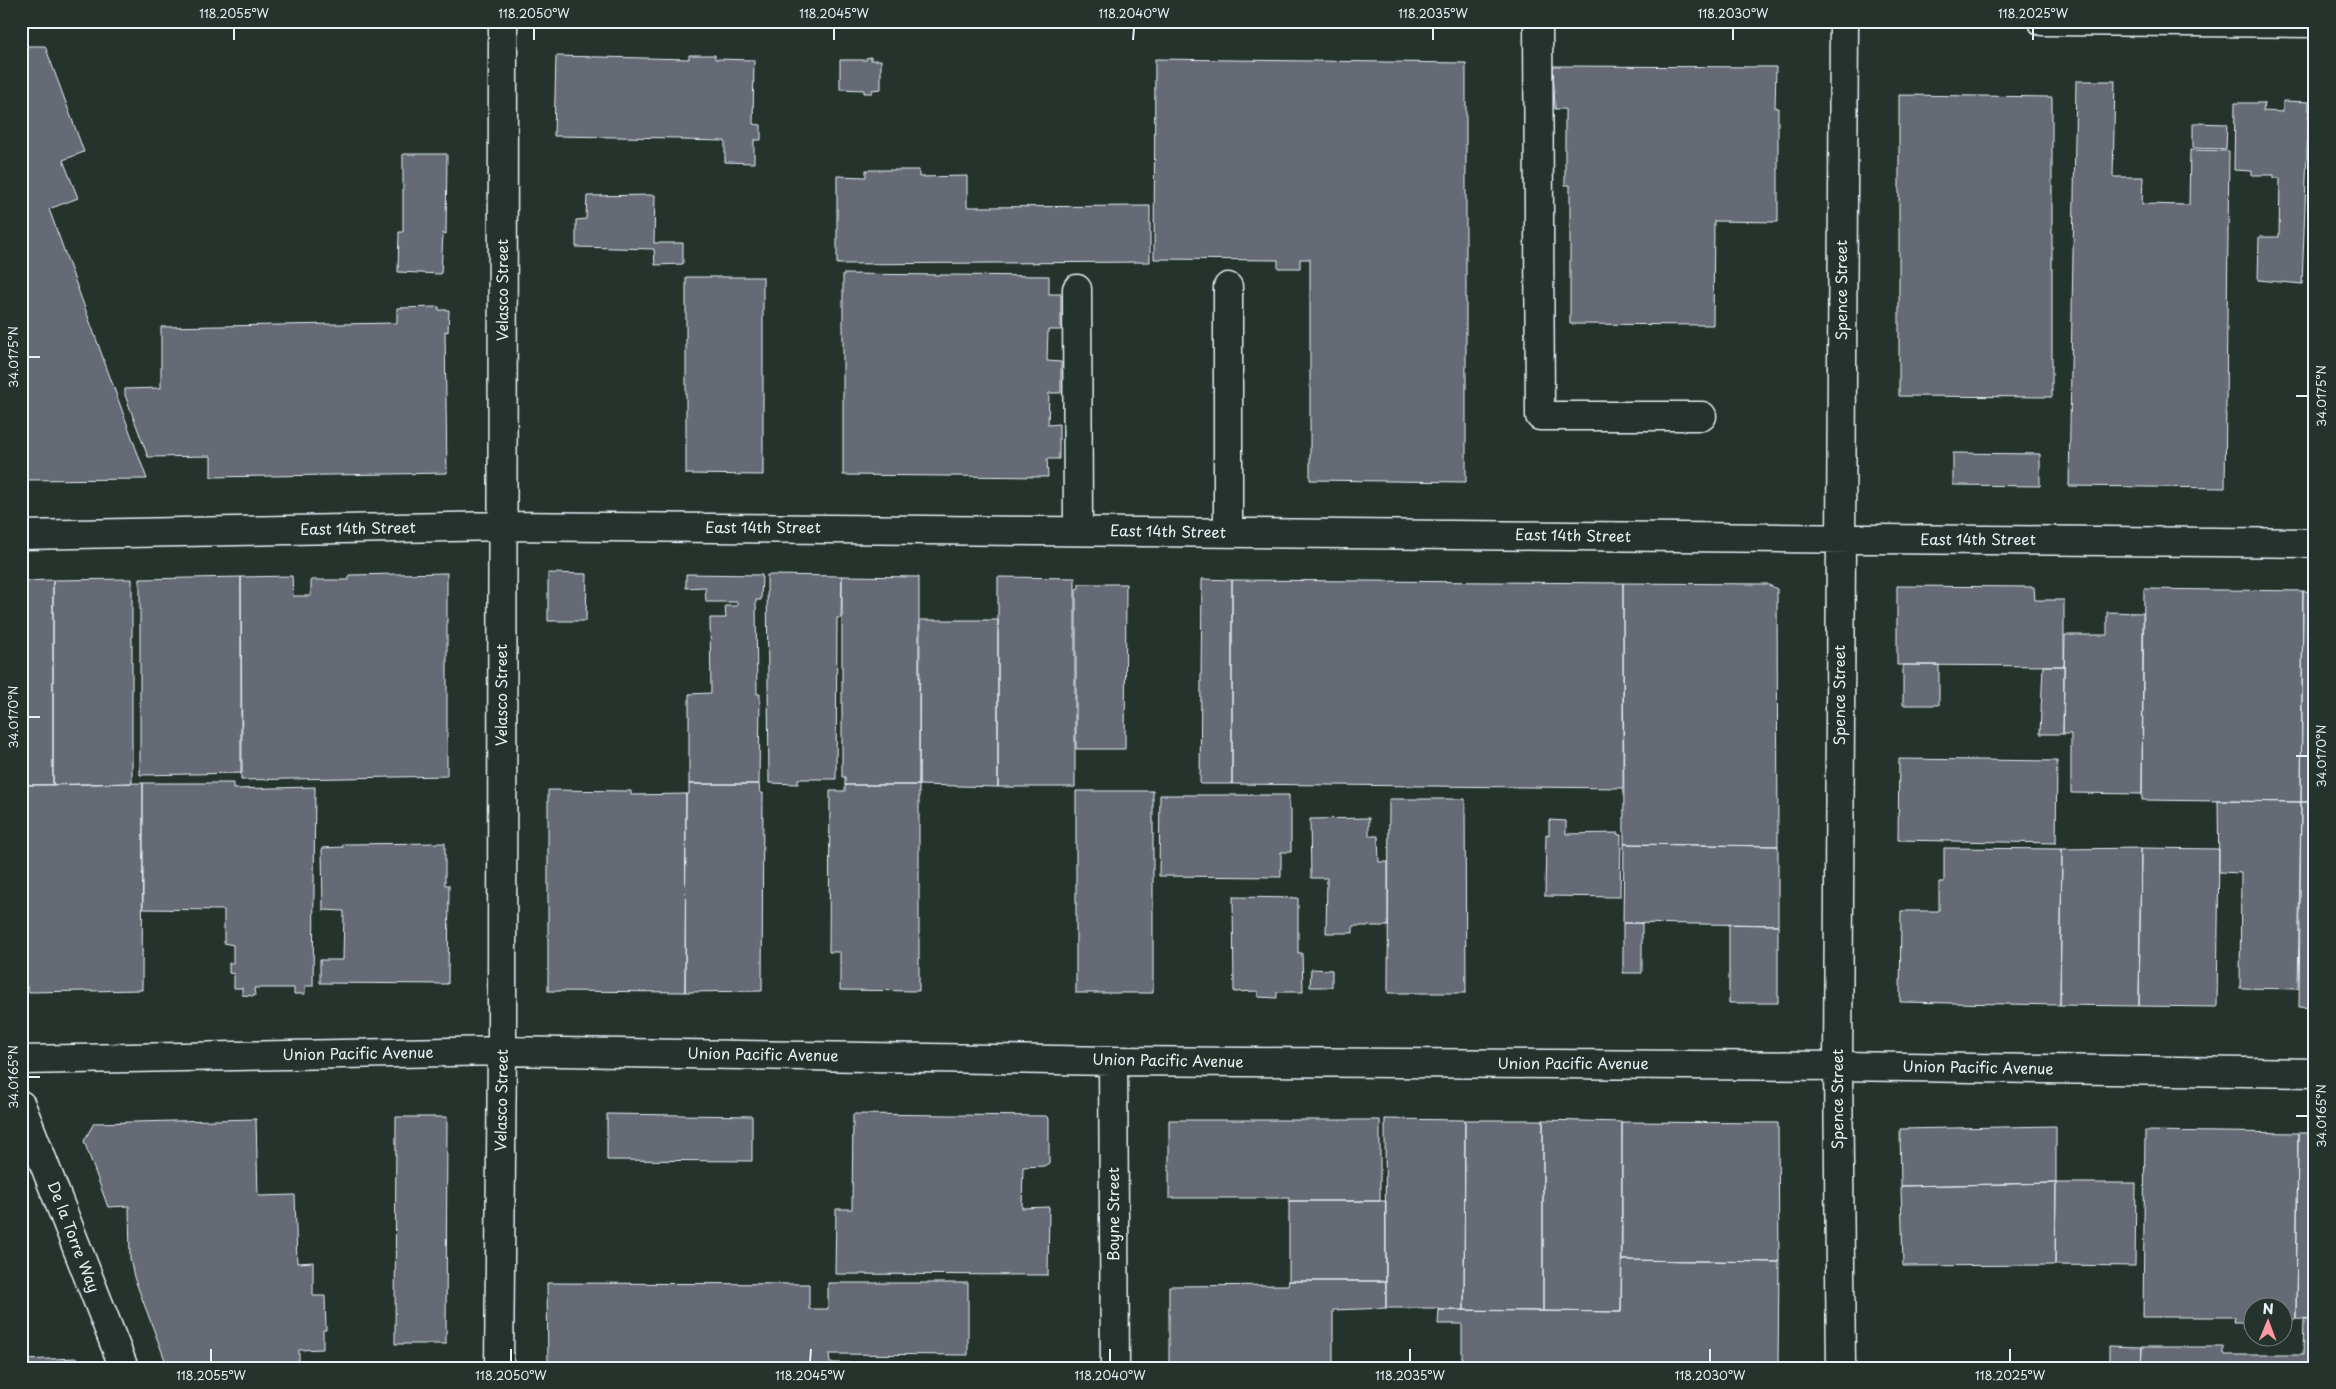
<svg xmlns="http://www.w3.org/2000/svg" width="2336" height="1389" viewBox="0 0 2336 1389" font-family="'Playpen Sans',sans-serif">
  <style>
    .building { fill: #656a74; stroke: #e8f1f8 }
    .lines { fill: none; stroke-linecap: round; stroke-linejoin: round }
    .minor-casing { stroke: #e8f1f8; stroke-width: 31 }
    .minor { stroke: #26332d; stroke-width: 28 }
    .ticks { fill: none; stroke: #e8f1f8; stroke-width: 2 }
    .labels { text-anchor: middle; stroke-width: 5; stroke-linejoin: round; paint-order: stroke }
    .street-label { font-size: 15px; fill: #e8f1f8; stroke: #26332d }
    .neatline { fill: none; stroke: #e8f1f8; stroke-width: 2 }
    .ticks-label { font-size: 12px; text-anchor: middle; fill: #e8f1f8 }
  </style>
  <rect width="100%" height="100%" fill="#26332d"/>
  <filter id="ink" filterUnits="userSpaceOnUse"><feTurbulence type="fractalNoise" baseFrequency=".02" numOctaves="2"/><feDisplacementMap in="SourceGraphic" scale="10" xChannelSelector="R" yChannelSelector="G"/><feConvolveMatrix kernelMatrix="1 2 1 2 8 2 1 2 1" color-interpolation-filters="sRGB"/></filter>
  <g filter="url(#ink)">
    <path class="building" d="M21,46H45L84,152L63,160L78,198L49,209L147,479L21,480Z
      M689,55H715V59L754,60L753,124L761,125V140H754V163L725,162V141L680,140V138L554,136L556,56L689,59Z
      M871,57V60H881V89L872,90V93H864V90L840,89V60H866V58Z
      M1155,59L1466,63V482L1310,480V259H1300V268H1278V260L1154,259Z
      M1553,66L1776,67L1775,108H1778V222L1714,221L1713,325L1570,324V185H1565V109H1555Z
      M2076,81H2115L2113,177H2143L2142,204L2189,205L2190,150L2229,151L2225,488L2069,486Z
      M1899,95L2052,97V397L1899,396Z
      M2283,101L2309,102L2302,284L2258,280L2259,237H2279L2280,178H2274V175H2252V171L2234,170L2235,103H2264L2263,111L2283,112Z
      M2193,123L2227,124L2226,149L2193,148Z
      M403,154H447L446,234L443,233L441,274L398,272L399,232H403Z
      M866,170H919V177L967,176V207L1150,206V262L837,264V176L866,177Z
      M655,195L654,243H683V264L655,265L654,249L576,247V220L586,219L587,196Z
      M2309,239L2315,240V257L2309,256Z
      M843,274L1049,276V294H1061V330H1048L1047,361L1061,362V393H1049L1048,425L1059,424V459H1047L1048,477L843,475Z
      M686,277H763V475L686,474Z
      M439,307V310H449L448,332L445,331L447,473L211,477V456L148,457L125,395V389L161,388V327L397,323V308Z
      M1953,453L2040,454V486L1953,485Z
      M447,573V776L241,780V577L292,576L293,596H311V580H349V575Z
      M548,573L587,574L586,621H548Z
      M686,574L762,575L761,600H756L757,694H760L759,784H689V694L711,693L710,618H726L725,606H737V602H706L705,587L686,588Z
      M767,575L842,576L841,618H837L836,779H798V784L769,783Z
      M842,576L919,577V785H845V777H842Z
      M241,577L242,773L140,775V579Z
      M998,577L1075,578V787H998Z
      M132,579V783L53,785V580Z
      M1202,579L1232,580V784H1200Z
      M53,580V785H21V581Z
      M1232,580L1623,583V788L1232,784Z
      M1623,583L1767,584L1777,589L1778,846L1624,844Z
      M1079,584H1126L1125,749H1076V589L1079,588Z
      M1897,586L2034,587L2035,600H2064V666L1897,665Z
      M2144,589L2303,591L2301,802L2142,800Z
      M2303,591L2315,592V802H2301Z
      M2107,612L2143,613L2142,794L2071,793V734H2063L2065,635H2107Z
      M920,620H998V787L919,785Z
      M1903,665H1939V705H1903Z
      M2043,666H2064L2063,734H2040Z
      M1899,759L2057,761L2056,843L1898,840Z
      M143,783H233V789L315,787L313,986H305V994H294V988H254L255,996L242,995V988H234V974L229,973V963H233V945L224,943V910L143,909Z
      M143,783L142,990L29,992L21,973V785Z
      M689,784H759L760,793H763L762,991L685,992L686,794H689Z
      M845,785H919V991L840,990V952H829L830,791H845Z
      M548,790L631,791V795L686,794L685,992L548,991Z
      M1076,791H1153V993H1076Z
      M1160,795H1289V809H1291V852H1281V877L1159,876Z
      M1389,799H1465L1466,993H1388Z
      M2218,801L2301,802L2298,989L2240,988L2241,873L2219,872Z
      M2301,802H2315V1008L2299,1007Z
      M1369,818V836H1378L1379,862H1388V926H1353V933H1326L1327,878H1311L1310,819Z
      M1549,820L1566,821V834L1618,833V835H1621L1620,897L1545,896L1546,834L1549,835Z
      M445,843V885H449L448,984L320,983V960H343L344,911L323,910L322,848L343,847V844Z
      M1624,844L1778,846V925L1623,923Z
      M1944,848L2062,849L2060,1005L1900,1002L1901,911H1939V882H1944Z
      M2141,848L2139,1006L2060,1005L2062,849Z
      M2141,848L2219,849L2217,1007L2139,1006Z
      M1233,897L1298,898V953H1302L1303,992H1277V998L1258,997V991L1234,992Z
      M1623,923H1642V973H1623Z
      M1729,924L1778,925V1003H1729Z
      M1311,969L1332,970V987H1310Z
      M607,1114L752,1116V1161L607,1160Z
      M853,1114L1046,1116L1049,1119V1163L1044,1166L1023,1167L1022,1208L1049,1207L1048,1275L835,1274L836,1209H852Z
      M396,1117H447L446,1344H395Z
      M256,1119L258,1196L295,1195L297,1263L313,1262V1296H325L326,1330H323V1349L299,1350V1361H296V1363L252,1364L253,1368H168L134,1277L130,1258L129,1206L108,1207L84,1141L94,1123Z
      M1385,1119L1465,1120L1464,1310H1439V1308H1386Z
      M1169,1120H1380V1201H1289V1198H1169Z
      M1465,1120H1543V1311L1464,1310Z
      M1543,1120L1622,1122L1621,1312L1543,1311Z
      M1622,1122L1778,1123L1779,1262L1622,1260Z
      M2056,1126V1183L1901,1186L1900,1129Z
      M2145,1131L2298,1133L2296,1318L2293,1320H2284V1306H2254V1329H2243V1322H2234L2235,1317H2143Z
      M2298,1133H2315V1319L2296,1318Z
      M2056,1183H2136L2135,1266L2055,1265Z
      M2056,1183L2055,1265L1903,1266L1901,1186Z
      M1289,1201H1386V1281H1289Z
      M1622,1260L1779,1262L1778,1368H1462V1324H1438L1439,1310L1621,1312Z
      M1289,1281H1386V1308L1333,1310V1368H1169V1286L1288,1285Z
      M547,1283L809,1284V1309H828V1283H968V1355L829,1354L830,1363L1048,1364V1368H548Z
      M2304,1319H2315V1368H2141L2142,1347H2223V1355H2303Z
      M2109,1346L2142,1347L2141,1368H2109Z
      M78,1358V1368H21V1360Z"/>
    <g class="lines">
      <defs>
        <path id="minor" d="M1538,21L1540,416H1702
          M2042,21L2315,23
          M1077,289L1078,531
          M1228,533V287
          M21,535L503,526L2315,543
          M21,1060L502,1051L1113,1061L1838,1066L2315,1073
          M1113,1061L1115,1368
          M21,1105L124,1368
          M499,1368L502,1051L503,21
          M1841,1368L1838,1066L1844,21"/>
      </defs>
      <use href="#minor" class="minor-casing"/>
      <use href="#minor" class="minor"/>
    </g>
  </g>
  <path class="ticks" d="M234,40V28M534,40V28M834,40V28M1133,40L1134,28M1433,40V28M1733,40V28M2033,40V28M28,357H40M2296,396H2308M28,717H40M2296,756H2308M28,1077H40M2296,1116H2308M211,1362V1349M511,1362V1349M810,1362L811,1349M1110,1362V1349M1410,1362V1349M1710,1362V1349M2010,1362V1349"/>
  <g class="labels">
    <g class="street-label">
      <text transform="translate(503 290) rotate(-90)" y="5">Velasco Street</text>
      <text transform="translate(1842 290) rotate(-90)" y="5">Spence Street</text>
      <text x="763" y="533">East 14th Street</text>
      <text transform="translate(358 529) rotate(-1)" y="5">East 14th Street</text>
      <text transform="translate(1168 532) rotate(1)" y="5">East 14th Street</text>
      <text transform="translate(1573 536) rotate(1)" y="5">East 14th Street</text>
      <text x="1978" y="545">East 14th Street</text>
      <text transform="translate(502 695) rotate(-90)" y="5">Velasco Street</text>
      <text transform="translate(1840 695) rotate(-90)" y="5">Spence Street</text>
      <text transform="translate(358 1054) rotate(-1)" y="5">Union Pacific Avenue</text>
      <text transform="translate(763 1055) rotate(1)" y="5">Union Pacific Avenue</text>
      <text transform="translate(1168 1061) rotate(1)" y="5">Union Pacific Avenue</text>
      <text x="1573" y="1069">Union Pacific Avenue</text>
      <text transform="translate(1978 1068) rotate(1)" y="5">Union Pacific Avenue</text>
      <text transform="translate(1838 1099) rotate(-90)" y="5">Spence Street</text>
      <text transform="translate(502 1100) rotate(-89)" y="5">Velasco Street</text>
      <text transform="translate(1114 1214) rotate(-90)" y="5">Boyne Street</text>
      <text transform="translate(73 1237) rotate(69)" y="5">De la Torre Way</text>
    </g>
  </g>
  <rect width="2336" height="1389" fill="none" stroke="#26332d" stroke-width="55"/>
  <g transform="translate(2268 1322) rotate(1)"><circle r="24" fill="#26332d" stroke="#747f7e"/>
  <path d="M0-4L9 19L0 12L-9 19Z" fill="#ff9aa2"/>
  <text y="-8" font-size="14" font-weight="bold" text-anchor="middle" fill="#e8f1f8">N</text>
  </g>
  <rect x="28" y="28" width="2280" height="1334" class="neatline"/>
  <g class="ticks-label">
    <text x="234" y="18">118.2055°W</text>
    <text x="534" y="18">118.2050°W</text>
    <text x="834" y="18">118.2045°W</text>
    <text x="1134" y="18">118.2040°W</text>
    <text x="1433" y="18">118.2035°W</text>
    <text x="1733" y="18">118.2030°W</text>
    <text x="2033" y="18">118.2025°W</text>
    <text transform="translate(14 357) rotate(-90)" y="4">34.0175°N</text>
    <text transform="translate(2322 396) rotate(-90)" y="4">34.0175°N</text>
    <text transform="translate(14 717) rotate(-90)" y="4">34.0170°N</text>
    <text transform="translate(2322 756) rotate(-90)" y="4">34.0170°N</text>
    <text transform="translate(14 1077) rotate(-90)" y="4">34.0165°N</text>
    <text transform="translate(2322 1116) rotate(-90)" y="4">34.0165°N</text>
    <text x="211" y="1380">118.2055°W</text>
    <text x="511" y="1380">118.2050°W</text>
    <text x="810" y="1380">118.2045°W</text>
    <text x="1110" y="1380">118.2040°W</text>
    <text x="1410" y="1380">118.2035°W</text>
    <text x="1710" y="1380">118.2030°W</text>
    <text x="2010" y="1380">118.2025°W</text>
  </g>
</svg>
